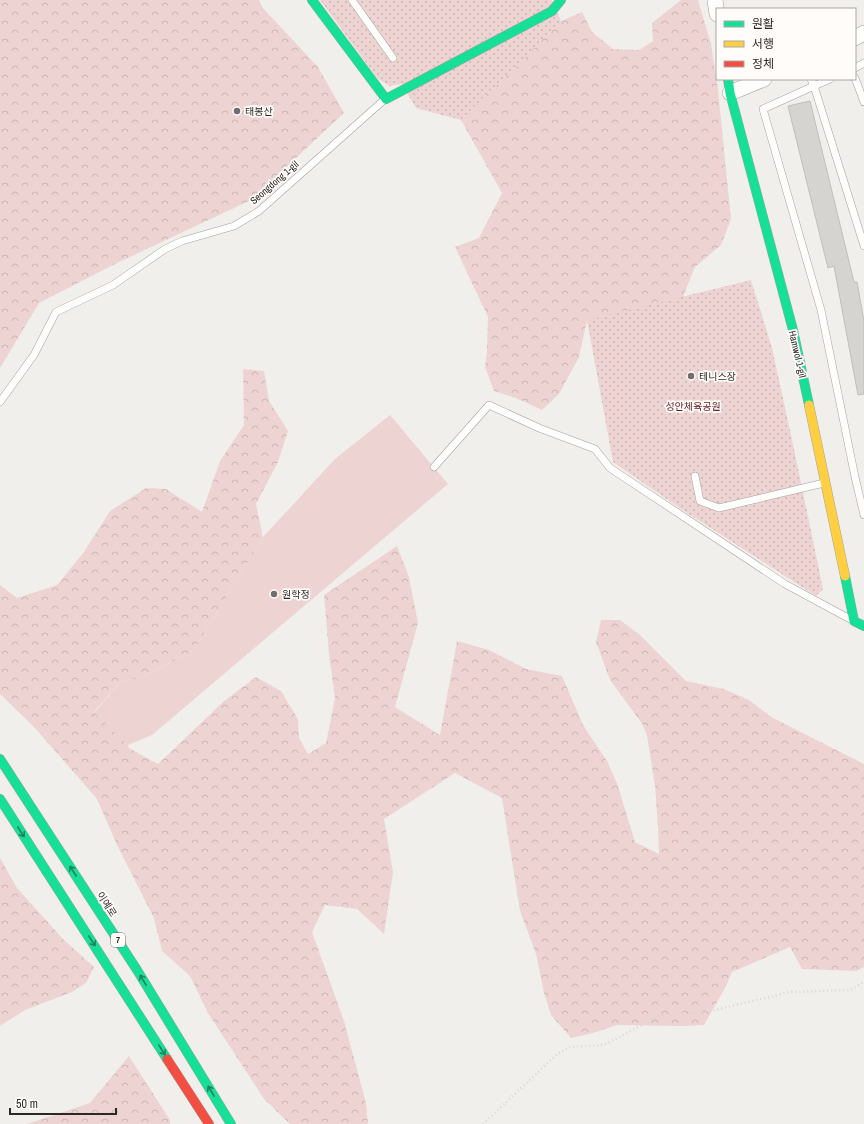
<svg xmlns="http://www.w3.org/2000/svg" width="864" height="1124" viewBox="0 0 864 1124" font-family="'Archivo Narrow','Noto Sans KR',sans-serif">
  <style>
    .grass { fill: #edd4d2 }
    .forest { fill: url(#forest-crowns) }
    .park { fill: url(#park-dots) }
    .building { fill: #d5d4d1; stroke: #c0bfbc }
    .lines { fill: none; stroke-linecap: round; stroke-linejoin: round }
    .lane-casing { stroke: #a4a2a0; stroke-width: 8 }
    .street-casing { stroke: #a4a2a0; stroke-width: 16 }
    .fast-casing { stroke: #a4a2a0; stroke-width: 10 }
    .slow-casing { stroke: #a4a2a0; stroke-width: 10 }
    .jam-casing { stroke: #a4a2a0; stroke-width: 10 }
    .path { stroke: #d7d6d6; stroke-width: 2.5; stroke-dasharray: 1 3; stroke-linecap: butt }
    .lane { stroke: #fdfdfc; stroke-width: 7 }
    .street { stroke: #fdfdfc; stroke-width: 15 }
    .fast { stroke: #16e098; stroke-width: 9 }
    .slow { stroke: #ffcf43; stroke-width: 9 }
    .jam { stroke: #f24e42; stroke-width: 9 }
    .oneway { stroke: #208460 }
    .poi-dot { fill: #706e6d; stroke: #fffcfa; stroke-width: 1.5 }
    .labels { text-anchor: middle; stroke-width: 3.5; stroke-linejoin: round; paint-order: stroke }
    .shield { fill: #fffcfa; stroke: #6b6867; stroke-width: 1 }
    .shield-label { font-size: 9px; font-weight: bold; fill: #2b2928 }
    .poi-label { font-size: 10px; fill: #2b2928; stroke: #fffcfa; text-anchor: start }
    .street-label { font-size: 10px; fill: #2b2928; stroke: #fffcfa }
    .park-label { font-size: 10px; fill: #631b23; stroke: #fffcfa }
  </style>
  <defs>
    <pattern id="forest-crowns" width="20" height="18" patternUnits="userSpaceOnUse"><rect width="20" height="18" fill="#edd4d2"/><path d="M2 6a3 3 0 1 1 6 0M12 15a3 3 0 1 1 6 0" fill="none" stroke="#cbb6b4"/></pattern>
    <pattern id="park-dots" width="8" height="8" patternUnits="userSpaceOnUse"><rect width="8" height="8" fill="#edd4d2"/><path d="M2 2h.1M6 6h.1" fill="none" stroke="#cbb6b4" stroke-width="1.8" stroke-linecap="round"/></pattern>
  </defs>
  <rect width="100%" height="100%" fill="#f1efec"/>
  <path class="grass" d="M390,415L448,484L152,735L128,745L94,713L121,681L143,677L194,650L263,537L335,459Z"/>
  <path class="forest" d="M0,0H259L262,7L318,67L344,113L251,200L115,264L39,303L0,368Z
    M681,0H698L711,44L718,90L731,219L721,245L695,267L683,297L587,320L579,357L559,394L542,410L516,398L494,391L485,367L487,351L488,317L455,247L479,238L502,193L461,120L561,21L582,12L592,32L613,49L639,50L653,41L652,23Z
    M243,369L264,371L269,401L288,431L278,462L256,504L263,537L194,650L143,677L121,681L94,712L128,745L129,748L158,764L224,701L256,677L281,691L298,719L299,738L308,754L326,743L335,698L329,654L324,595L397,546L409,577L418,623L395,707L440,735L457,641L489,650L526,669L562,676L583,725L607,761L618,786L635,842L659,854L658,827L655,786L647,736L643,725L610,680L596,642L601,620H620L640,635L686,681L724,689L749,700L773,718L864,764V967L856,971L802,969L790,947L732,972L725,988L704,1025L682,1026L617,1025L593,1033L571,1038L551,1015L544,993L536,954L520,911L502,798L455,773L384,819L393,872L384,934L357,909L325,905L312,932L344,1021L366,1103L368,1124H290L264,1099L208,1013L190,976L162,951L154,918L117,845L97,799L34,727L0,694V585L17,598L57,585L84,552L110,511L146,488L166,489L202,512L220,461L244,425Z
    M0,858L17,888L63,939L94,967L86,983L72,992L25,1010L0,1026Z
    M129,1056L170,1120V1124H27L90,1103Z"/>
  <path class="park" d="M320,0H552L561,21L461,120L416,108L402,84L390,86L378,79Z
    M751,280L772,348L794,449L823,589L816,596L681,509L613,462L587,320Z"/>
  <path class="building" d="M810,101L854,282H857L864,321V394L858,395L834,266L828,268L788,106Z"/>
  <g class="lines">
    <defs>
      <path id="lane" d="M352,0L393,58
        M855,68L864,63
        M855,78L864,102
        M811,79L814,86L763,109L821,310L855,477L864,515
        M830,79L814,86L864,246
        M0,402L34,355L56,312L113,285L165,249L182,241L234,226L259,211L384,100
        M434,467L489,405L539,428L595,449L610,468L785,584L850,619
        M695,476L700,501L719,508L824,483"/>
      <path id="street" d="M715,0L717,14
        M855,38L864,33
        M730,93L764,79"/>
      <path id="fast" d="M312,0L386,99L552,11L561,0
        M728,79L730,93L793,330L809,405
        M845,576L854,621L864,626
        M0,759L137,970L231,1124
        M0,799L167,1059"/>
      <path id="slow" d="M809,405L845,576"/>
      <path id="jam" d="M167,1059L209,1124"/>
    </defs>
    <use href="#lane" class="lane-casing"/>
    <use href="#street" class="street-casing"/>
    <use href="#fast" class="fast-casing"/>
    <use href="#slow" class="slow-casing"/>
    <use href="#jam" class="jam-casing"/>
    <path class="path" d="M483,1124L557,1054L569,1047L604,1045L661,1015L711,1011L790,992L850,990L864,982"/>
    <use href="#lane" class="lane"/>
    <use href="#street" class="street"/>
    <use href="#fast" class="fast"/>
    <use href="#slow" class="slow"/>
    <use href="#jam" class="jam"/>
  </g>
  <defs><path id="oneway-shaft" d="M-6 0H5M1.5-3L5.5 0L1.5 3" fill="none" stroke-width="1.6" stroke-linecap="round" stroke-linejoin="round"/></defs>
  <g class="oneway">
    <use href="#oneway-shaft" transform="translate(21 832) rotate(57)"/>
    <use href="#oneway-shaft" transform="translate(73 871) rotate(-123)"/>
    <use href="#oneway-shaft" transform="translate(92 941) rotate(57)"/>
    <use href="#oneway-shaft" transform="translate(143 980) rotate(-121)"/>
    <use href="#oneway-shaft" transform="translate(162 1050) rotate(57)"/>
    <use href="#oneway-shaft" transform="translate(211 1091) rotate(-121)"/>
  </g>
  <g class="poi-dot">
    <circle cx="237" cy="111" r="4"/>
    <circle cx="691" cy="376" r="4"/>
    <circle cx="274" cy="594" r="4"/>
  </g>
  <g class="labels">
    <rect class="shield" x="111" y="933" width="14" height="14" rx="3"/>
    <g class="shield-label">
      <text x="118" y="943">7</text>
    </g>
    <g class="poi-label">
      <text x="245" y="115">태봉산</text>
      <text x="699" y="380">테니스장</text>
      <text x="282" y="598">원학정</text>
    </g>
    <g class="street-label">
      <text transform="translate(274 182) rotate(-41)" y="4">Seongdong 1-gil</text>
      <text transform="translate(798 354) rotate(77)" y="4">Hamwol 1-gil</text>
      <text transform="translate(107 904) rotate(57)" y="4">이예로</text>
    </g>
    <g class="park-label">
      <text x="693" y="410">성안체육공원</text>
    </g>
  </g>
  <rect x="716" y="8" width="140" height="72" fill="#fffcfa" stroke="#aaa8a6"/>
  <rect x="724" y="21" width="20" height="6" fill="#16e098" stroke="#aaa8a6"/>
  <text x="752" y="28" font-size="12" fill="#2b2928">원활</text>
  <rect x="724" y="41" width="20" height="6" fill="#ffcf43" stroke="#aaa8a6"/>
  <text x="752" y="48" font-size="12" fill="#2b2928">서행</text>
  <rect x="724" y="61" width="20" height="6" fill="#f24e42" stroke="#aaa8a6"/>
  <text x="752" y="68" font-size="12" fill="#2b2928">정체</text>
  <path d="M10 1108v6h106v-6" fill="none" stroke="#2b2928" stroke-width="2"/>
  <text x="16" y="1108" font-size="12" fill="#2b2928" stroke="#fffcfa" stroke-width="3" paint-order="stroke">50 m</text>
</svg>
